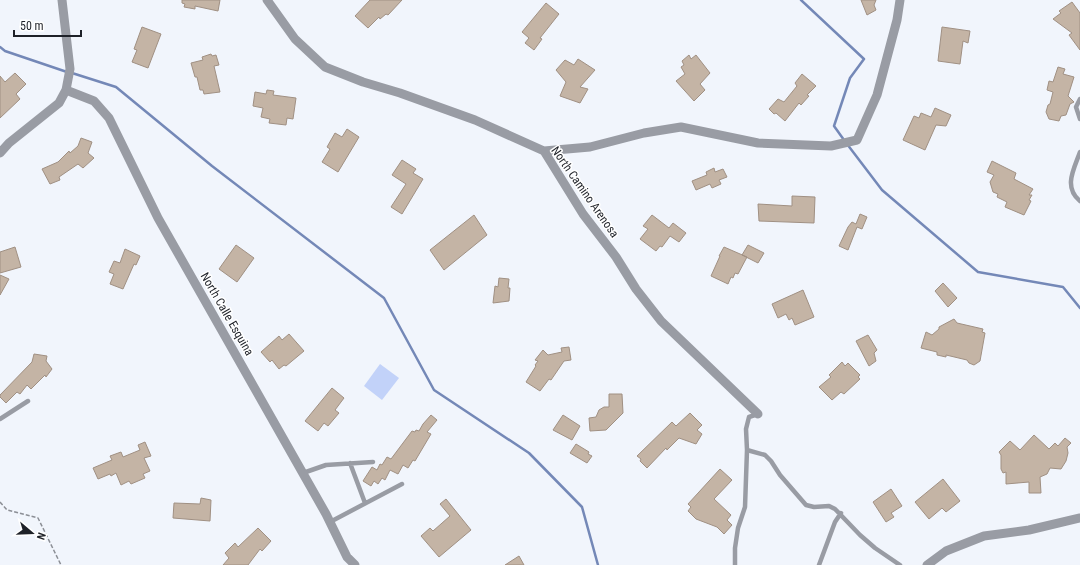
<svg xmlns="http://www.w3.org/2000/svg" width="1080" height="565" viewBox="0 0 1080 565" font-family="'Roboto Condensed',sans-serif">
  <style>
    .green { fill: #c2d2f9 }
    .lines { fill: none; stroke-linecap: round; stroke-linejoin: round }
    .stream { stroke: #7488b7; stroke-width: 2.5 }
    .building { fill: #c4b4a5; stroke: #a09083 }
    .path { stroke: #8c8f96; stroke-width: 1.5; stroke-dasharray: 4 2; stroke-linecap: butt }
    .service { stroke: #999ca4; stroke-width: 4.5 }
    .minor { stroke: #999ca4; stroke-width: 9 }
    .labels { text-anchor: middle; stroke-width: 3; stroke-linejoin: round; paint-order: stroke }
    .street-label { font-size: 12px; fill: #1e2128; stroke: #fff }
  </style>
  <rect width="100%" height="100%" fill="#f1f5fc"/>
  <path class="green" d="M380,364L399,378L382,400L364,386Z"/>
  <g class="lines">
    <path class="stream" d="M801,0L864,59L850,78L834,126L844,140
      M0,47L5,51L67,72
      M72,73L116,87L212,166L384,298L434,390L529,453L582,507L598,565
      M847,144L882,190L978,272L1063,287L1080,308"/>
  </g>
  <path class="building" d="M182,0H220L218,11L195,6V9L184,7L185,4L182,3Z
    M370,0H402L388,15L386,14L380,19L379,17L368,28L355,16Z
    M861,0H876L874,5L876,10L867,15Z
    M1072,2L1080,13V50L1069,35L1072,33L1053,19L1061,13L1059,11Z
    M546,3L559,14L540,38L542,39L534,50L525,43L529,38L522,32Z
    M142,27L161,34L148,68L132,62L137,50L134,49Z
    M942,27L970,31L968,43L963,41L960,64L938,61Z
    M211,54L212,56L216,55L219,65L214,66L220,92L204,94L203,90H200L197,77H195L191,63L203,60L202,57Z
    M689,55L691,59L696,55L710,73L700,84L705,90L694,101L676,81L685,74L681,67L684,65L682,61Z
    M578,59L595,70L580,87L588,89L580,103L560,96L566,82L556,70L565,60L574,65Z
    M1058,67L1065,69L1063,74L1074,77L1068,96L1074,102L1070,104L1066,115L1061,116L1059,121L1049,119L1046,112L1048,105L1050,104L1053,92L1047,90L1049,81L1053,82Z
    M15,73L26,84L16,94L20,99L0,118V76L5,82Z
    M802,74L816,86L807,95L809,96L801,105L799,103L785,121L776,113L774,114L769,109L778,99L784,102L797,86L795,83Z
    M267,90L274,91L273,95L296,98L293,119L287,118L286,125L269,123L270,119L261,117L263,108L253,106L255,92L266,94Z
    M935,108L951,115L946,126L936,125L925,150L903,140L914,116L919,118L921,113L931,117Z
    M347,129L359,137L338,172L322,162L330,149L327,147L335,133L342,137Z
    M81,138L92,142L88,153L94,158L83,168L78,164L59,177L60,180L50,184L42,169L58,162L69,151L70,153L78,146Z
    M402,160L416,169L413,173L423,179L402,214L391,207L406,184L392,175Z
    M992,161L1016,173L1014,179L1033,189L1029,195H1032L1029,200L1031,201L1024,215L1005,207L1007,202L997,197L998,194L993,192L990,182L994,175L987,172Z
    M714,168L715,172L723,169L727,177L719,180L721,184L712,188L710,184L696,190L692,181L707,175L706,172Z
    M792,196L815,197L814,223L759,221L758,204L792,206Z
    M860,214L867,217L862,229L857,227L848,250L839,246L848,227L852,222L856,224Z
    M474,215L487,235L444,270L430,250Z
    M652,215L669,228L673,223L686,233L679,242L670,236L662,247L660,246L656,251L640,239L648,229L643,226Z
    M236,245L254,258L237,282L219,269Z
    M748,245L764,253L758,263L742,255Z
    M15,247L21,267L0,273V252Z
    M724,247L747,257L738,274L735,273L733,278L731,277L728,284L711,276L720,256H719Z
    M125,249L140,256L136,265L134,264L123,289L110,284L114,274L109,272L114,261L120,263Z
    M0,275L9,279L0,295Z
    M499,278L509,279L508,288H510L509,301L493,303L495,286L498,287Z
    M943,283L957,298L948,307L935,291Z
    M803,290L814,317L795,325L792,318L789,320L786,314L778,318L772,304Z
    M954,319L957,323L983,329L982,332L985,333L980,361L974,365L969,363L967,360L946,355V357L937,355V352L921,348L926,332L932,335L939,329V327Z
    M289,334L304,351L286,366L284,365L279,369L272,360L270,362L261,352L279,336L282,340Z
    M868,335L877,350L874,353L876,361L869,366L856,341Z
    M569,347L571,360L564,361L551,380L549,379L540,391L526,382L536,366L535,365L538,361L535,360L543,350L548,355L562,352L561,348Z
    M34,354L47,356L46,361L52,369L46,377L45,375L31,389L27,385L20,394L17,392L6,403L0,397V395L32,362Z
    M842,362L845,366L848,363L860,375L858,377L860,379L844,394L841,392L832,400L819,387L831,377L829,375Z
    M332,388L344,398L335,410L339,413L328,426L324,423L318,431L305,421Z
    M609,394H622L623,413L606,430L590,431L589,418L596,417L599,410L604,407H609Z
    M690,413L702,425L697,430L702,434L696,444L679,438L667,450L666,448L647,468L640,461L641,459L637,456L672,422L676,426Z
    M431,415L437,420L427,432L431,434L415,461L413,460L408,468L403,465L398,474L390,470L385,480L382,478L378,484L374,481L371,486L363,481L372,467L377,470L380,464L382,465L387,457L391,459L412,431L415,432L416,430L419,431L423,424Z
    M563,415L580,426L572,440L553,430Z
    M1034,435L1049,449L1055,443L1058,446L1065,438L1071,443L1067,447L1068,453L1066,461L1061,469L1050,468L1047,474L1040,477L1041,493H1029V482L1006,484V472L1003,473L1001,469V455L999,452L1010,441L1020,450Z
    M145,442L151,456L144,458L150,471L143,474L145,478L131,484L129,481L121,485L116,473L111,476L110,474L98,479L93,468L112,460L110,456L121,452L123,457L140,450L138,445Z
    M576,444L589,452L588,454L592,456L587,463L570,453Z
    M720,469L732,480L714,499L731,515L727,520L732,525L724,534L717,527L696,519L688,511L691,507L688,504Z
    M943,479L960,501L946,512L942,508L929,519L915,502Z
    M891,489L902,506L891,513L894,517L886,522L873,502Z
    M201,498L211,500L210,521L173,518L174,503L200,504Z
    M446,499L471,530L439,557L421,536L430,528L433,531L450,516L440,504Z
    M258,528L271,541L262,551L260,549L248,565H223L229,558L225,553L235,543L238,547Z
    M519,556L524,565H505Z"/>
  <g class="lines">
    <path class="path" d="M0,502L7,510L38,518L61,565"/>
    <path class="service" d="M1080,99L1076,107L1080,119
      M1080,152C1074,169 1063,187 1080,201
      M758,414L749,417L746,429L747,450L765,455L771,461L780,475L806,505L814,507L829,506L835,509L860,535L875,548L900,565
      M0,419L28,401
      M350,463L365,503
      M303,473L326,465L373,462
      M330,522L402,484
      M735,565V548L738,528L745,507L747,450
      M819,565L835,522L841,513"/>
    <path class="minor" d="M267,0L295,39L325,67L363,82L400,93L475,120L544,151L583,214L616,257L636,289L661,321L758,414
      M66,90L94,101L109,118L158,218L326,514L347,557L355,565
      M544,151L590,147L644,133L681,127L758,143L831,146L857,140L877,95L897,20L900,0
      M0,153L9,143L59,103L66,90L70,69L62,0
      M927,565L946,551L984,536L1029,530L1080,518"/>
  </g>
  <g class="labels">
    <g class="street-label">
      <text transform="translate(585 192) rotate(55)" y="4">North Camino Arenosa</text>
      <text transform="translate(227 314) rotate(60)" y="4">North Calle Esquina</text>
    </g>
  </g>
  <g transform="translate(32 533) rotate(109)" stroke="#ffffff" stroke-width="3" paint-order="stroke">
  <path d="M0-3L7 15L0 10L-7 15Z" fill="#1e2128"/>
  <text y="-6" font-size="11" font-weight="bold" text-anchor="middle" fill="#1e2128">N</text>
  </g>
  <path d="M14 30v6h67v-6" fill="none" stroke="#1e2128" stroke-width="2"/>
  <text x="20" y="30" font-size="12" fill="#1e2128" stroke="#ffffff" stroke-width="3" paint-order="stroke">50 m</text>
</svg>
